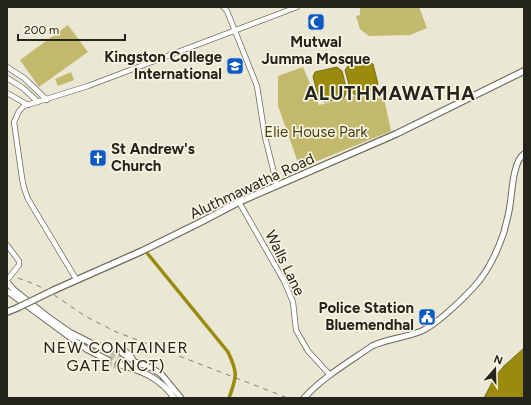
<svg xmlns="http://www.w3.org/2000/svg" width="531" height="405" viewBox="0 0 531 405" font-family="Figtree,sans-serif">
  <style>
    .green { fill: #c3b96d }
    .water { fill: #9a8b0d; stroke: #776c12 }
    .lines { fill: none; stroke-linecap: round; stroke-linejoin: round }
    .canal { stroke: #9a8b0d; stroke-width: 3.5 }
    .secondary-tunnel { stroke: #c2c0af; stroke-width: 5; stroke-dasharray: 5 2.5; stroke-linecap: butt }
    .tertiary-casing { stroke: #6d6b5a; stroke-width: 6 }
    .secondary-casing { stroke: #6d6b5a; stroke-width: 7 }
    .primary-casing { stroke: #6d6b5a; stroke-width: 8 }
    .tertiary { stroke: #fff; stroke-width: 4.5 }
    .secondary { stroke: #fff; stroke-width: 5 }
    .primary { stroke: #fff; stroke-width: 5.5 }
    .rail { stroke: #828073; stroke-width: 1; stroke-dasharray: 5 5; stroke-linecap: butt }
    .primary-bridge-casing { stroke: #6d6b5a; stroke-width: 8; stroke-linecap: butt }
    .primary-bridge { stroke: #fff; stroke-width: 5.5 }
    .labels { text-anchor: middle; stroke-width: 3.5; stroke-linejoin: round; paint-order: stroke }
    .poi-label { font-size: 15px; font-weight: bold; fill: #24231c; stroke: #f7f5e1; text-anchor: end }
    .park-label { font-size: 15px; fill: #453f12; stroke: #f7f5e1 }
    .street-label { font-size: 15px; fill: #24231c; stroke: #f7f5e1 }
    .neighbourhood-label { font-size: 16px; letter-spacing: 1px; fill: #24231c; stroke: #f7f5e1 }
    .district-label { font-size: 19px; font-weight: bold; letter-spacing: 1px; fill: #24231c; stroke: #f7f5e1 }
  </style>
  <rect width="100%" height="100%" fill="#eae7d4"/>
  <path class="green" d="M360,7H419L427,28L410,35L369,36L360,29L356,16L360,15Z
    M68,25L88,52L39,87L20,60Z
    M303,67L319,105L382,89L391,131L300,168L278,106V76Z
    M71,72L74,80L58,86L55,79Z"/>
  <path class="water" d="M368,61L373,64L378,84L374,90L355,95L351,92L345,70L348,66Z
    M337,67L342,71L347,91L344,98L325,102L319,98L313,77L315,72Z
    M524,348V398H484L495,377L504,366Z"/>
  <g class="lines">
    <path class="canal" d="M147,253L228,352C238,373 237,376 229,398"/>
    <path class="secondary-tunnel" d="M114,346L123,349
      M111,353L121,356
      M110,356L119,360
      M107,363L117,367"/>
    <defs>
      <path id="tertiary" d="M223,7L227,11L257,86L265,137L277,185
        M7,67L24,78L47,100
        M7,78L23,88L38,102
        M7,93L28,105
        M239,202L284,281L293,302L296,330L308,351L330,375
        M7,245L19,261V265L7,280
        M76,279L28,199L24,188L22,178L14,122L19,111L24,106L88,86L297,7"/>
      <path id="secondary" d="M7,282L14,290L48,317L71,333L95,345L112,349
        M7,291L86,349L108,360
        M123,349L132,358
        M122,353L135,362L152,368L162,375L181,398
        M118,364C140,370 161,378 174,398
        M304,398C323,377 349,362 372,346C387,339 403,338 419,332C434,327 462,300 473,288C488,272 497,253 504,232C506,223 509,214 510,205C512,193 513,161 524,154"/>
      <path id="primary" d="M54,290L142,251L199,223L239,202L396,134L524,71
        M7,312L17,308"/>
    </defs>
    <use href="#tertiary" class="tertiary-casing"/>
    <use href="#secondary" class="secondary-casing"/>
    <use href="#primary" class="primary-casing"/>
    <use href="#tertiary" class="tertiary"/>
    <use href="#secondary" class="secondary"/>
    <use href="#primary" class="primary"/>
    <path class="rail" d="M18,278L37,285L54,295L85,316L114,331L288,398"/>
    <defs>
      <path id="primary-bridge" d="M17,308L54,290"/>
    </defs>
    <use href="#primary-bridge" class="primary-bridge-casing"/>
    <use href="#primary-bridge" class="primary-bridge"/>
  </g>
  <defs>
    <symbol id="mosque-square" viewBox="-11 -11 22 22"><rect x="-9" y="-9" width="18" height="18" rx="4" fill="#0c59c3" stroke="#f7f5e1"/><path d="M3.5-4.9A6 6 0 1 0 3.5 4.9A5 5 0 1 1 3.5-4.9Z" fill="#fff"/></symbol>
    <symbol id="university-square" viewBox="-11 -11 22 22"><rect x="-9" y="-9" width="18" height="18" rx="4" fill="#0c59c3" stroke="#f7f5e1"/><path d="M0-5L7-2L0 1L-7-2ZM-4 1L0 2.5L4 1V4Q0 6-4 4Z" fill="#fff"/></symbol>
    <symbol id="church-square" viewBox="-11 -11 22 22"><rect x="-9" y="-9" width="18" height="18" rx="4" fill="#0c59c3" stroke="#f7f5e1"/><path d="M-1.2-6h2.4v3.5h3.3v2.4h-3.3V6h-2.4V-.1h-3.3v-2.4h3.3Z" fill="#fff"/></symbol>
    <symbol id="civic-square" viewBox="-11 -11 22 22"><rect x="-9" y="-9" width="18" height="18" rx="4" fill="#0c59c3" stroke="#f7f5e1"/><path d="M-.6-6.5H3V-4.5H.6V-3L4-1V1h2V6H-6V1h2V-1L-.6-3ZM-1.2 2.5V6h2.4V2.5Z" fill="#fff"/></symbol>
  </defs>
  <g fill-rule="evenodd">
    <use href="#mosque-square" x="306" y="12" width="20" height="20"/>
    <use href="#university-square" x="225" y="56" width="20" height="20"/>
    <use href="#church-square" x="88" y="148" width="20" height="20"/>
    <use href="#civic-square" x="417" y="307" width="20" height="20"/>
  </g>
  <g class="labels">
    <g class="poi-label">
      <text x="316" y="47" text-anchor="middle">Mutwal<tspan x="316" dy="17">Jumma Mosque</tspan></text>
      <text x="222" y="62">Kingston College<tspan x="222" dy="17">International</tspan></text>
      <text x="111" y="154" text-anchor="start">St Andrew's<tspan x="111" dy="17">Church</tspan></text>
      <text x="414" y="313">Police Station<tspan x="414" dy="17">Bluemendhal</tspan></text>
    </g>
    <g class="park-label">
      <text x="316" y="137">Elie House Park</text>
    </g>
    <g class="street-label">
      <text transform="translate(252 186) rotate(-25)" y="5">Aluthmawatha Road</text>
      <text transform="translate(285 263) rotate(64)" y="5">Walls Lane</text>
    </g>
    <g class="neighbourhood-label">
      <text x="116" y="353">NEW CONTAINER<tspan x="116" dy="18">GATE (NCT)</tspan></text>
    </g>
    <g class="district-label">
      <text x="390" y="100">ALUTHMAWATHA</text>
    </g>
  </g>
  <rect width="531" height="405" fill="none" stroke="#24231c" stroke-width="16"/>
  <g transform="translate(495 369) rotate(20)" stroke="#f7f5e1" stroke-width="3" paint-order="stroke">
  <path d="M0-3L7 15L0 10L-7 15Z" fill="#24231c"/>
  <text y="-6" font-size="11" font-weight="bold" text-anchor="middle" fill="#24231c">N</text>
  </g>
  <path d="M18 34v6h107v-6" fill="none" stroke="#24231c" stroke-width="2"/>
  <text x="24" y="34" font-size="12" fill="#24231c" stroke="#f7f5e1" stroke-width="3" paint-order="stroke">200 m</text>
</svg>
